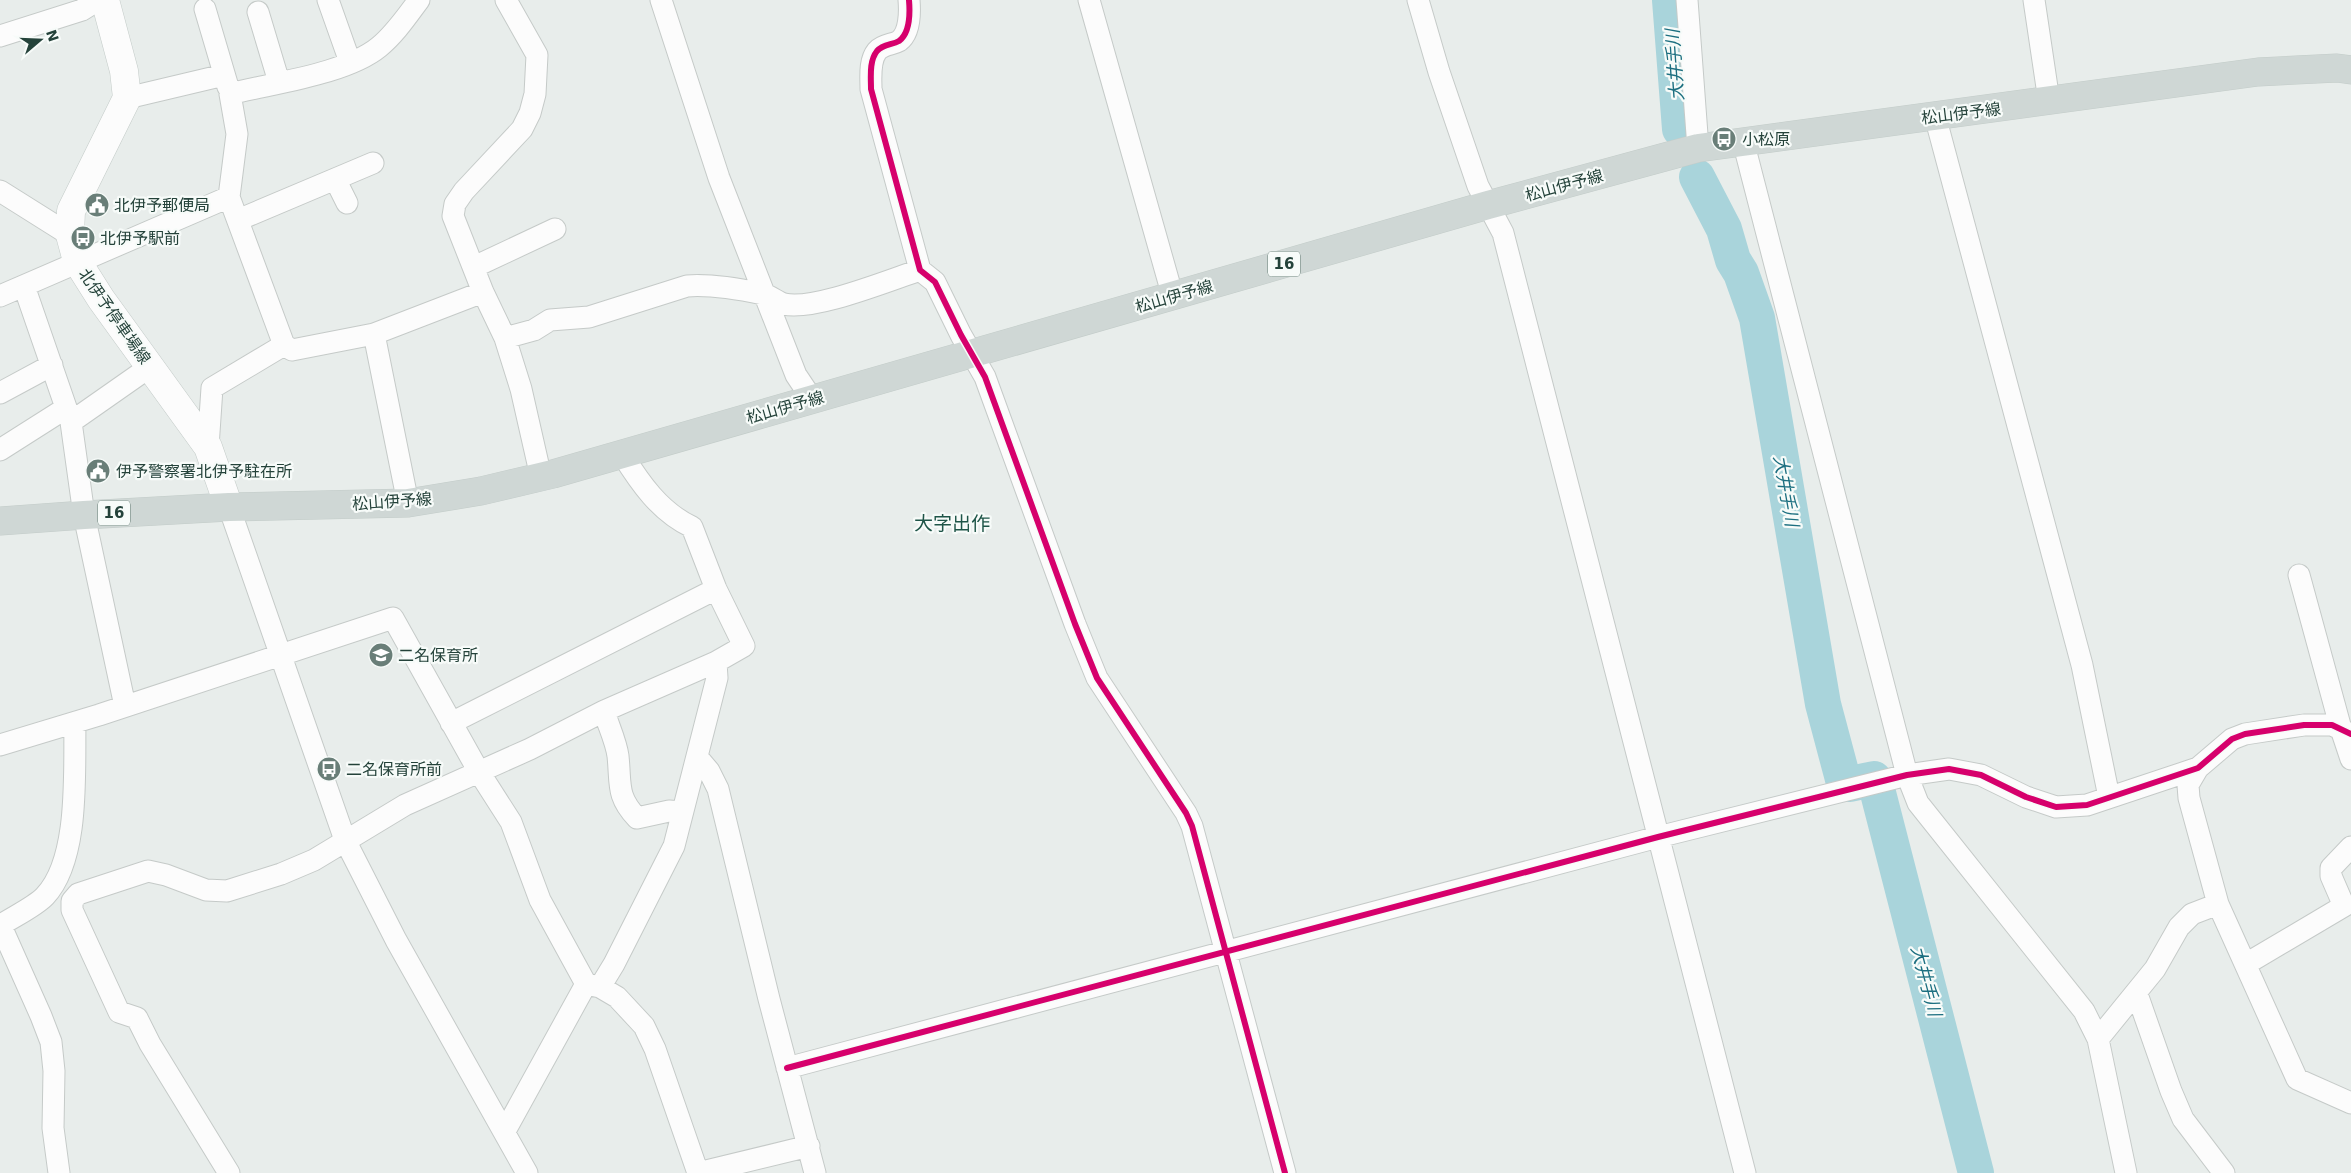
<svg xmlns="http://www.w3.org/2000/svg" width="2351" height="1173" viewBox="0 0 2351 1173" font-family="'DejaVu Sans','Noto Sans JP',sans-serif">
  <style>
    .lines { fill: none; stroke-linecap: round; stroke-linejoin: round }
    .river { stroke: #a9d4db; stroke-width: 36 }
    .minor-casing { stroke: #c5cac8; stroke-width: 23 }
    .secondary-casing { stroke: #c3cbc8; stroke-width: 29 }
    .primary-casing { stroke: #c3ccc9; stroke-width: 29 }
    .minor { stroke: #fcfcfc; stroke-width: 21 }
    .secondary { stroke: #fcfcfc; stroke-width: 28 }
    .primary { stroke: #cfd7d5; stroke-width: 28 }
    .cycleway-casing { stroke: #f7fbf9; stroke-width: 9 }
    .cycleway { stroke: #d6006c; stroke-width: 6 }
    .labels { text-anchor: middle; stroke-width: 4.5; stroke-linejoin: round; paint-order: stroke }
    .shield { fill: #f7fbf9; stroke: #637a73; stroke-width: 1 }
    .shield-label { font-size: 15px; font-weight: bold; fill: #24423a }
    .street-label { font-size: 16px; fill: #24423a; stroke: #f7fbf9 }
    .poi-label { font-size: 16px; fill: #24423a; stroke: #f7fbf9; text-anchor: start }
    .water-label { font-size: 18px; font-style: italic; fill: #1c6f80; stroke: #f7fbf9 }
    .quarter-label { font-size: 19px; fill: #1f5548; stroke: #f7fbf9 }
  </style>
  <rect width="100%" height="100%" fill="#e8edeb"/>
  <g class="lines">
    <path class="river" d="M1670,0L1680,129
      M1697,177L1724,229L1733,260L1741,273L1757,318L1823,704L1844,783L1850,784L1874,779
      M1877,789L1976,1173"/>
    <defs>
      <path id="minor" d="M328,0L350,62
        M506,0L537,55L535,94L530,113L522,129L464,191L455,204L453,216L483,292L505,338L521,389L541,477
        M661,0L719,178L796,375L812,399
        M909,0C910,12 910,33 899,41C892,45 883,44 877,51C869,61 871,77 871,89L920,270L935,282L961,335L985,377L1075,624L1097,678L1186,813L1192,826L1285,1173
        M1089,0L1173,297
        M1418,0L1439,72L1478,186L1503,233L1745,1173
        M1687,0L1698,148
        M2034,0L2049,101
        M205,9L228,87
        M258,12L279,82
        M0,36L82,10L98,0
        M127,98L224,75
        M1935,116L2082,665L2109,797
        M1743,141L1907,775L1918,803L2084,1011L2098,1039L2126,1173
        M335,179L347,203
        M0,191L70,235
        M229,197L284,345L292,350L374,334L483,292
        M238,220L373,163
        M474,267L555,229
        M24,286L71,422L84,515L125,706
        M0,296L229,197L237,134L230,94C272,83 346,74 379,47C395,34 407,16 419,0
        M374,334L408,503
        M505,338L534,330L550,320L589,317L687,286C712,284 739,289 763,294C771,296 777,302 784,304C814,311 889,280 920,270
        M0,393L52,365
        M71,422L151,366
        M208,447L212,388L284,345
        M0,450L66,408
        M229,507L345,840L396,940L527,1173
        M2299,575L2341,729L2351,759
        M604,711C608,725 616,741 618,756C621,784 616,796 637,818L669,811L682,812
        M451,723L716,589
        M0,745L99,715L393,618L479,772L511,822L540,900L586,984L600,987L617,997L644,1026L655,1049L698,1173
        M698,758L709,771L718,789L769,999L815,1173
        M2198,768L2188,785L2189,798L2218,904L2297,1079L2351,1103
        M0,924L41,1016L51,1042L54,1071L53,1128L59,1173
        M1,925C13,917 36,906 45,896C80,859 74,771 75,723
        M2246,964L2344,906L2331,876V868L2351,847
        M600,987L614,964L674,846L717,678L716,662L744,646L716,589L692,527C660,512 640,483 622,454
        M2137,994L2171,1091L2183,1119L2224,1173
        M2098,1039L2155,969L2179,927L2192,914L2218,904
        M787,1068L1658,837L1907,775L1949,769L1981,775L2026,797L2056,807L2087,805L2198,768L2232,739L2245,734L2304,725H2332L2351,734
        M505,1131L586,984
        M229,1173L150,1044L137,1018L119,1012L72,910V901L78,894L148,871L166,875L206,890L227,891L281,874L314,860L405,805L530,749L604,711L716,662
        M698,1173L809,1146"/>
      <path id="secondary" d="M105,0L124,71L127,98L71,211L70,235L77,261L101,299L208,447L229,507"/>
      <path id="primary" d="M0,521L84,515L229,507L408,503L481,491L553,474L1488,205L1698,148L2258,72L2337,68L2351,70"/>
    </defs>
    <use href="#minor" class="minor-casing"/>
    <use href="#secondary" class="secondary-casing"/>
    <use href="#primary" class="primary-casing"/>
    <use href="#minor" class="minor"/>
    <use href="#secondary" class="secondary"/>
    <use href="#primary" class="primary"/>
    <defs>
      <path id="cycleway" d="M909,0C910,12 910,33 899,41C892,45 883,44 877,51C869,61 871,77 871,89L920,270L935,282L961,335L985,377L1075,624L1097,678L1186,813L1192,826L1285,1173
        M787,1068L1658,837L1907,775L1949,769L1981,775L2026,797L2056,807L2087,805L2198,768L2232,739L2245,734L2304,725H2332L2351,734"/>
    </defs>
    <use href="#cycleway" class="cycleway-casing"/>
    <use href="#cycleway" class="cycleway"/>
  </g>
  <defs>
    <symbol id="bus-disc" viewBox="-11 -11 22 22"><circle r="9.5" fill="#697e78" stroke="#f7fbf9"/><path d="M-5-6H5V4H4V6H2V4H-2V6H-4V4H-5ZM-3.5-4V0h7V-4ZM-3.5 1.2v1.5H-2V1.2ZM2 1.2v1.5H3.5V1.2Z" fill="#fff"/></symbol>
    <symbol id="civic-disc" viewBox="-11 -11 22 22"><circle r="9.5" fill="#697e78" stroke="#f7fbf9"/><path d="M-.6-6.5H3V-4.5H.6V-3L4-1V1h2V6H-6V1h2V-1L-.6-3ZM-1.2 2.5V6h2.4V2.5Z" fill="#fff"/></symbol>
    <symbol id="school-disc" viewBox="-11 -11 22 22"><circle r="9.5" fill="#697e78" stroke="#f7fbf9"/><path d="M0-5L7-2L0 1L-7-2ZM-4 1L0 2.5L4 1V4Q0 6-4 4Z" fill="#fff"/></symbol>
  </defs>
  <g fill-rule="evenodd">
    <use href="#bus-disc" x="1710" y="125" width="28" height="28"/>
    <use href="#civic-disc" x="83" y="191" width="28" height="28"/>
    <use href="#bus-disc" x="69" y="224" width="28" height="28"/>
    <use href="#civic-disc" x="84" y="457" width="28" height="28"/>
    <use href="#school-disc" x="367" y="641" width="28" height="28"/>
    <use href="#bus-disc" x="315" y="755" width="28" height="28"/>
  </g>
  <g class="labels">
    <g class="shield">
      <rect x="1268" y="251.5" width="32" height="25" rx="4"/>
      <rect x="98" y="500.5" width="32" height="25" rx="4"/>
    </g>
    <g class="shield-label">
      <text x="1284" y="269">16</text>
      <text x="114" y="518">16</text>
    </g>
    <g class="street-label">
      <text transform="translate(1961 113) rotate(-7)" y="6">松山伊予線</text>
      <text transform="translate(1564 185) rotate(-15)" y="6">松山伊予線</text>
      <text transform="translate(1174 296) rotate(-16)" y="6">松山伊予線</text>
      <text transform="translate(115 316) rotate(55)" y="6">北伊予停車場線</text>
      <text transform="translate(785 407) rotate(-16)" y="6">松山伊予線</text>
      <text transform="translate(392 501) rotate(-4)" y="6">松山伊予線</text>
    </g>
    <g class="poi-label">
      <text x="1742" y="145">小松原</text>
      <text x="114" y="211">北伊予郵便局</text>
      <text x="100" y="244">北伊予駅前</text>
      <text x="116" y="477">伊予警察署北伊予駐在所</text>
      <text x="398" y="661">二名保育所</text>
      <text x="346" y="775">二名保育所前</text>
    </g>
    <g class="water-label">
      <text transform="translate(1675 65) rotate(-94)" y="6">大井手川</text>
      <text transform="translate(1786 491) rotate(80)" y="6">大井手川</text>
      <text transform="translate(1926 981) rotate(75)" y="6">大井手川</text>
    </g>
    <g class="quarter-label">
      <text x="952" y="530">大字出作</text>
    </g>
  </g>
  <g transform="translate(40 40) rotate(71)" stroke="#f7fbf9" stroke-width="4" paint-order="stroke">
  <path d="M0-4L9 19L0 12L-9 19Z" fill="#24423a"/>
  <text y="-8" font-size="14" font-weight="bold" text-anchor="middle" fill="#24423a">N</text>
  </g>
</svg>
